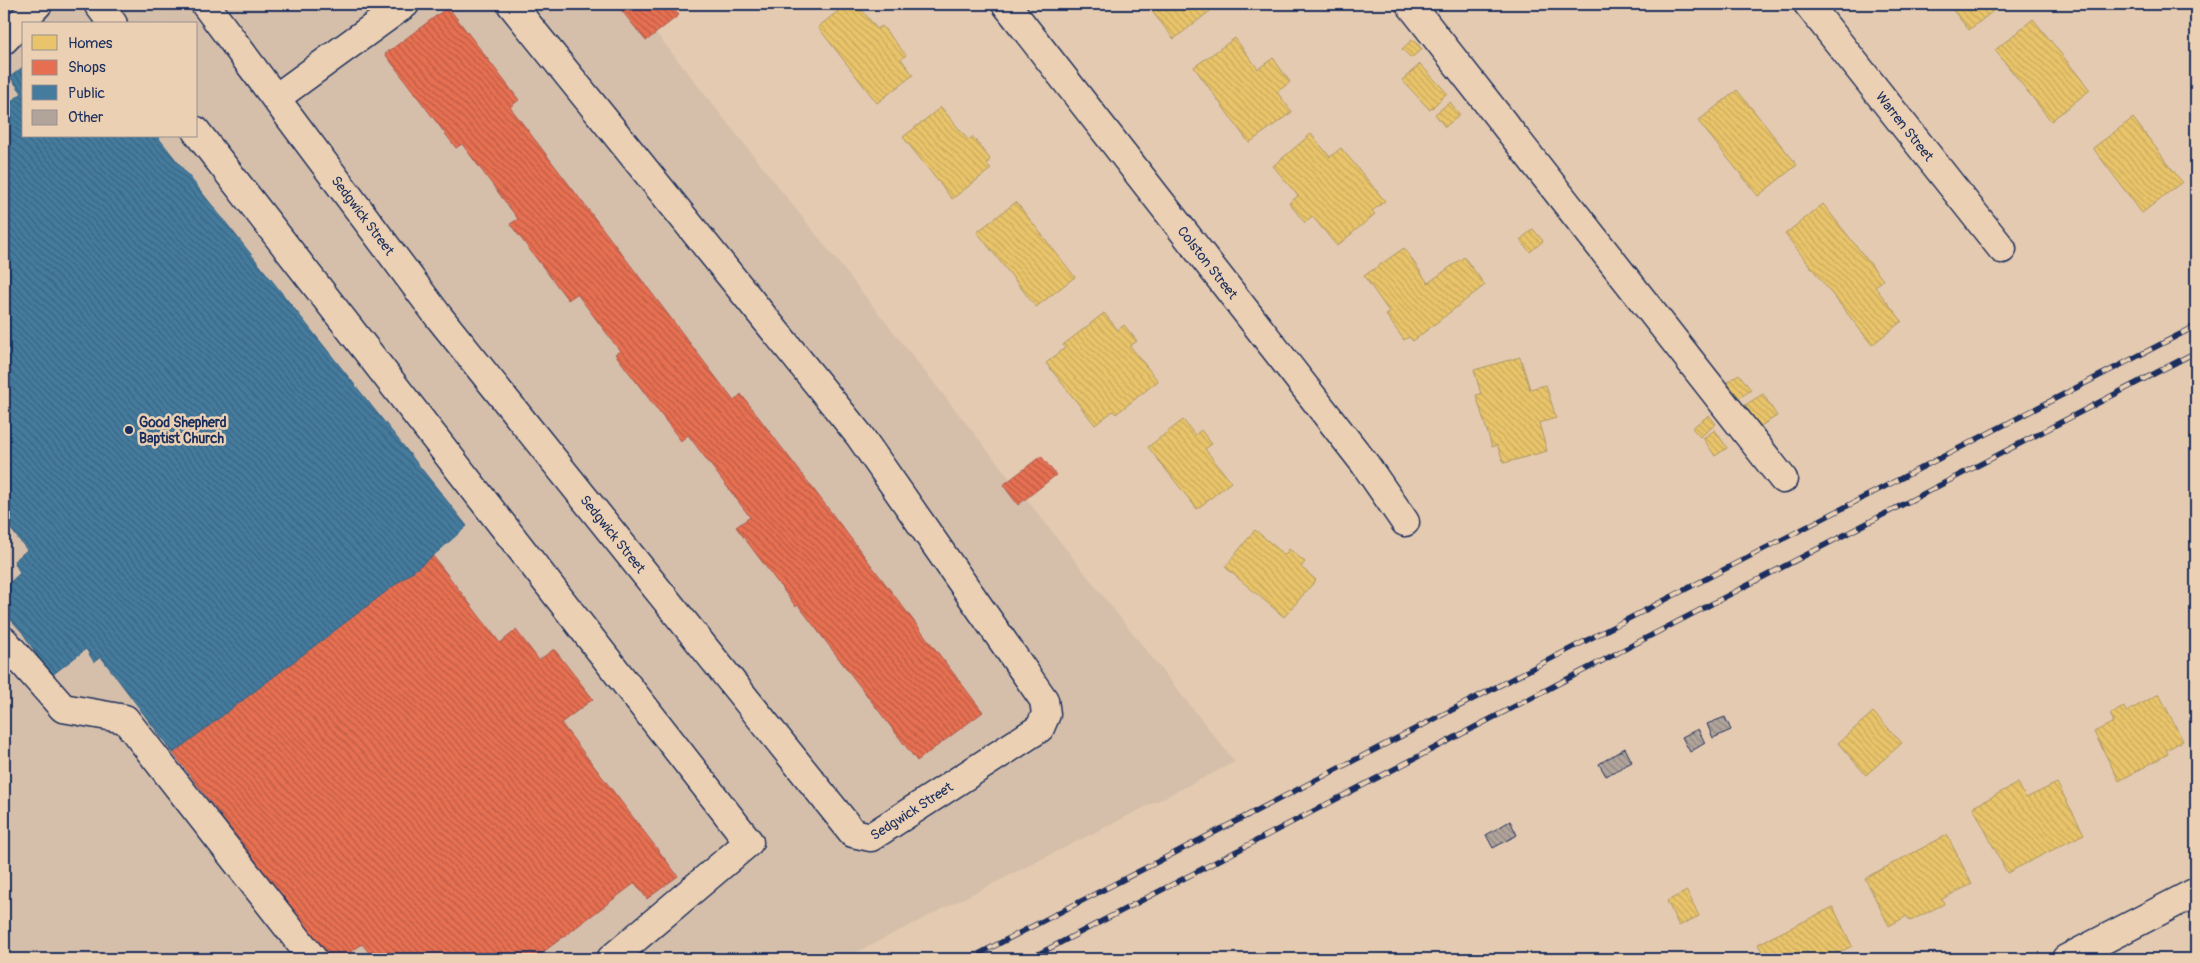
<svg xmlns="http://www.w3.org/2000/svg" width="2200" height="963" viewBox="0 0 2200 963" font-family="Pangolin,sans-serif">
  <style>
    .built { fill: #d5bfaa; fill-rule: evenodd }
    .homes { fill: url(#homes-back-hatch); stroke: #ab9766 }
    .shops { fill: url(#shops-back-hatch); stroke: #aa5c55 }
    .public { fill: url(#public-back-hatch); stroke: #38648a }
    .building { fill: url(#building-back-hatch); stroke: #1b2f5e }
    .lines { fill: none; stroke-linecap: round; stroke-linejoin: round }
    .minor-casing { stroke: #1b2f5e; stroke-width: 31 }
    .minor { stroke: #ecd0b3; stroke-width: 28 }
    .rail-casing { stroke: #1b2f5e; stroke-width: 5.5 }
    .rail { stroke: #ecd0b3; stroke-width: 4; stroke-dasharray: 11; stroke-linecap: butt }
    .poi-dot { fill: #1b2f5e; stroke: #ecd0b3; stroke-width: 2 }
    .labels { text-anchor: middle; stroke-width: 5; stroke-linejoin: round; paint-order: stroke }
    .street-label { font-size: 14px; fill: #1b2f5e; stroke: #ecd0b3 }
    .poi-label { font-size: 14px; font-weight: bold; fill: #1b2f5e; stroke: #ecd0b3; text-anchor: start }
  </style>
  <defs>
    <pattern id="homes-back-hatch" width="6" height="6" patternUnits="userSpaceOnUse" patternTransform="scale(1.25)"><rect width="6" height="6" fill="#e9c46a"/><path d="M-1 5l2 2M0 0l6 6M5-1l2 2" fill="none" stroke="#c7a95e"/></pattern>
    <pattern id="shops-back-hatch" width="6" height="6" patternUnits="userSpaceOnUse" patternTransform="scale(1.25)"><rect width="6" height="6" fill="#e76f51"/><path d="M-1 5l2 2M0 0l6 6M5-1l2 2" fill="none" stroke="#ba5c46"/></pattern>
    <pattern id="public-back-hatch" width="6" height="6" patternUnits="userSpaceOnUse" patternTransform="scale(1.25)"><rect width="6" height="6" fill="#457b9d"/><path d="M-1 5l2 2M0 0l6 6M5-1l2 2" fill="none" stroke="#396583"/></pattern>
    <pattern id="building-back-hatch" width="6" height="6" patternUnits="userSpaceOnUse" patternTransform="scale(1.25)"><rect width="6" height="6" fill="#b1a49b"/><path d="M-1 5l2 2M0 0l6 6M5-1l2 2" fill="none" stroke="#8f8682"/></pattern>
  </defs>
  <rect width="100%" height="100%" fill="#e4cab0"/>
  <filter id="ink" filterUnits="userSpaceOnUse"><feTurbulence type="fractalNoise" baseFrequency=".02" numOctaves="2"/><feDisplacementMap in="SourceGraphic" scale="10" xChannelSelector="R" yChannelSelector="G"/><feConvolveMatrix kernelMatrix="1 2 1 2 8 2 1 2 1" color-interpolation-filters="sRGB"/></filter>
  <g filter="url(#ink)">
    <path class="built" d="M4,4H633L1235,762L843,959H4ZM24,24H196V136H24Z"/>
    <path class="homes" d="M847,4H857L877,29L882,26L906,55L901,59L913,75L877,103L818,27Z
      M1157,4H1219L1174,39L1150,9Z
      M1608,4H1623L1614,11Z
      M1948,4H2002L1969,30Z
      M2033,19L2090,90L2051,121L1995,50Z
      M1235,38L1258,69L1273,58L1290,82L1277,92L1292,112L1249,143L1194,67Z
      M1413,39L1422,49L1411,58L1402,49Z
      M1420,64L1447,93L1430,110L1402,80Z
      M1737,90L1797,165L1758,196L1698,121Z
      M1450,102L1460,115L1445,127L1435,114Z
      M941,107L968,140L973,137L990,159L987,164L991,169L952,199L903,137Z
      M2133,118L2182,182L2142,213L2093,148Z
      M1311,134L1330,157L1341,148L1385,201L1372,211L1375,214L1337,246L1312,216L1305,223L1289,203L1298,196L1273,166Z
      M1016,202L1075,277L1036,307L977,232Z
      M1823,204L1883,280L1875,287L1902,321L1872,345L1785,234Z
      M1533,229L1543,241L1530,252L1520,240Z
      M1404,248L1428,283L1464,257L1485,285L1413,341L1409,337L1404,340L1386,315L1390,313L1364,276Z
      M1104,313L1118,330L1124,325L1137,341L1130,346L1158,381L1116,414L1113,411L1095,425L1046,363L1065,348L1063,345Z
      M1520,357L1530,389L1546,385L1556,418L1539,423L1547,451L1504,463L1497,445L1492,447L1476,395L1481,394L1474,370Z
      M1739,374L1751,390L1739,398L1727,382Z
      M1763,394L1777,416L1759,427L1745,405Z
      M1709,415L1716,424L1700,437L1692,428Z
      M1183,420L1195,435L1201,430L1212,444L1205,449L1231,482L1197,509L1148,447Z
      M1715,430L1727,448L1715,456L1703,438Z
      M1255,530L1285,555L1289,549L1305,562L1301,567L1316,580L1284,617L1225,567Z
      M2159,694L2183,741L2166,750L2168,754L2119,781L2094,732L2114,722L2110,714L2124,707L2126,712Z
      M1873,712L1902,743L1866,775L1838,743Z
      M2018,783L2026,798L2057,783L2084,834L2007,873L1973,807Z
      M1947,835L1972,884L1942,899L1944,904L1910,921L1907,916L1889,926L1865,878Z
      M1687,891L1699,916L1679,926L1667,901Z
      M1833,907L1852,946L1836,954L1838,959H1766L1758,944Z"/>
    <path class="shops" d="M621,4H670L679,15L646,41L618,6Z
      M448,7L519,100L510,107L734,401L741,394L983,712L917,761L798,605L796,607L736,527L750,517L688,435L681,441L615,354L620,351L577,294L568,300L510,224L518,219L462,144L456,148L385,54Z
      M1041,456L1056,475L1018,505L1003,485Z
      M433,556L500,643L516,630L539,660L554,649L593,699L561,723L678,876L647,899L635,883L534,959H374L362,944L342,959H331L173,753Z"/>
    <path class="public" d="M24,66V136H157L467,526L433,556L173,753L101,657L94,662L86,649L51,676L22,632L4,612V588L20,573L14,561L27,550L4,520V107L22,93L10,77Z"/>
    <path class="building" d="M1725,717L1731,730L1713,738L1707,724Z
      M1698,729L1705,743L1690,752L1682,737Z
      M1625,748L1632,762L1606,776L1599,764Z
      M1510,821L1517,835L1493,848L1486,835Z"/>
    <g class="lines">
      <defs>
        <g id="minor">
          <path d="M98,4L113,24"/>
          <path id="s1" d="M205,4L439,317L853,833L871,837L1040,728L1046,714L1044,700L859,435L511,4"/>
          <path id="s2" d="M1006,4L1365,464L1405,522"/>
          <path d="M1410,4L1783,479"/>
          <path id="s3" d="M1808,4L2002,249"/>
          <path d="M4,40L38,4"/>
          <path d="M276,98L405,4"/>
          <path d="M196,131L749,842L611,959"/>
          <path d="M4,641L63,708L125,719L313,959"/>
          <path d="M2066,959L2196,892"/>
        </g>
      </defs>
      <use href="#minor" class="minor-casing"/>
      <use href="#minor" class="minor"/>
      <defs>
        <path id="rail" d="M969,959L2196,326
          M1029,959L2196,352"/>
      </defs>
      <use href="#rail" class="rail-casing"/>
      <use href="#rail" class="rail"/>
    </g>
  </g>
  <circle class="poi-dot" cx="129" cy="430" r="5"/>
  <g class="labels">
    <g class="street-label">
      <text dy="5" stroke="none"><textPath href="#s3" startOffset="156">Warren Street</textPath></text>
      <text dy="5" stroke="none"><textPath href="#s1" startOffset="264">Sedgwick Street</textPath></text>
      <text dy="5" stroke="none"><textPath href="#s2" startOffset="328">Colston Street</textPath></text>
      <text dy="5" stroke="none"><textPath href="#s1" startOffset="669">Sedgwick Street</textPath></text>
      <text dy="5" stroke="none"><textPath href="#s1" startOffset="1119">Sedgwick Street</textPath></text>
    </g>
    <g class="poi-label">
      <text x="139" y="427">Good Shepherd<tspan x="139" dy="16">Baptist Church</tspan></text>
    </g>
  </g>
  <rect width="2200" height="963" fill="none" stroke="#ecd0b3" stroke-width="20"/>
  <rect x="10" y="10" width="2180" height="943" fill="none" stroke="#1b2f5e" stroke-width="2" filter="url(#ink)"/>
  <rect x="22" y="22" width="175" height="115" fill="#ecd0b3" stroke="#989091"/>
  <rect x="32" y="35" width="25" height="15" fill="#e9c46a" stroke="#989091"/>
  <text x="68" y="48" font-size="15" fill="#1b2f5e">Homes</text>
  <rect x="32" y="60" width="25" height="15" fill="#e76f51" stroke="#989091"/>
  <text x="68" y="72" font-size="15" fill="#1b2f5e">Shops</text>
  <rect x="32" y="85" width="25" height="15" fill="#457b9d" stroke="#989091"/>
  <text x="68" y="98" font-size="15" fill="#1b2f5e">Public</text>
  <rect x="32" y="110" width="25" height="15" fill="#b1a49b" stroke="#989091"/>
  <text x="68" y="122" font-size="15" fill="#1b2f5e">Other</text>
</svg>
